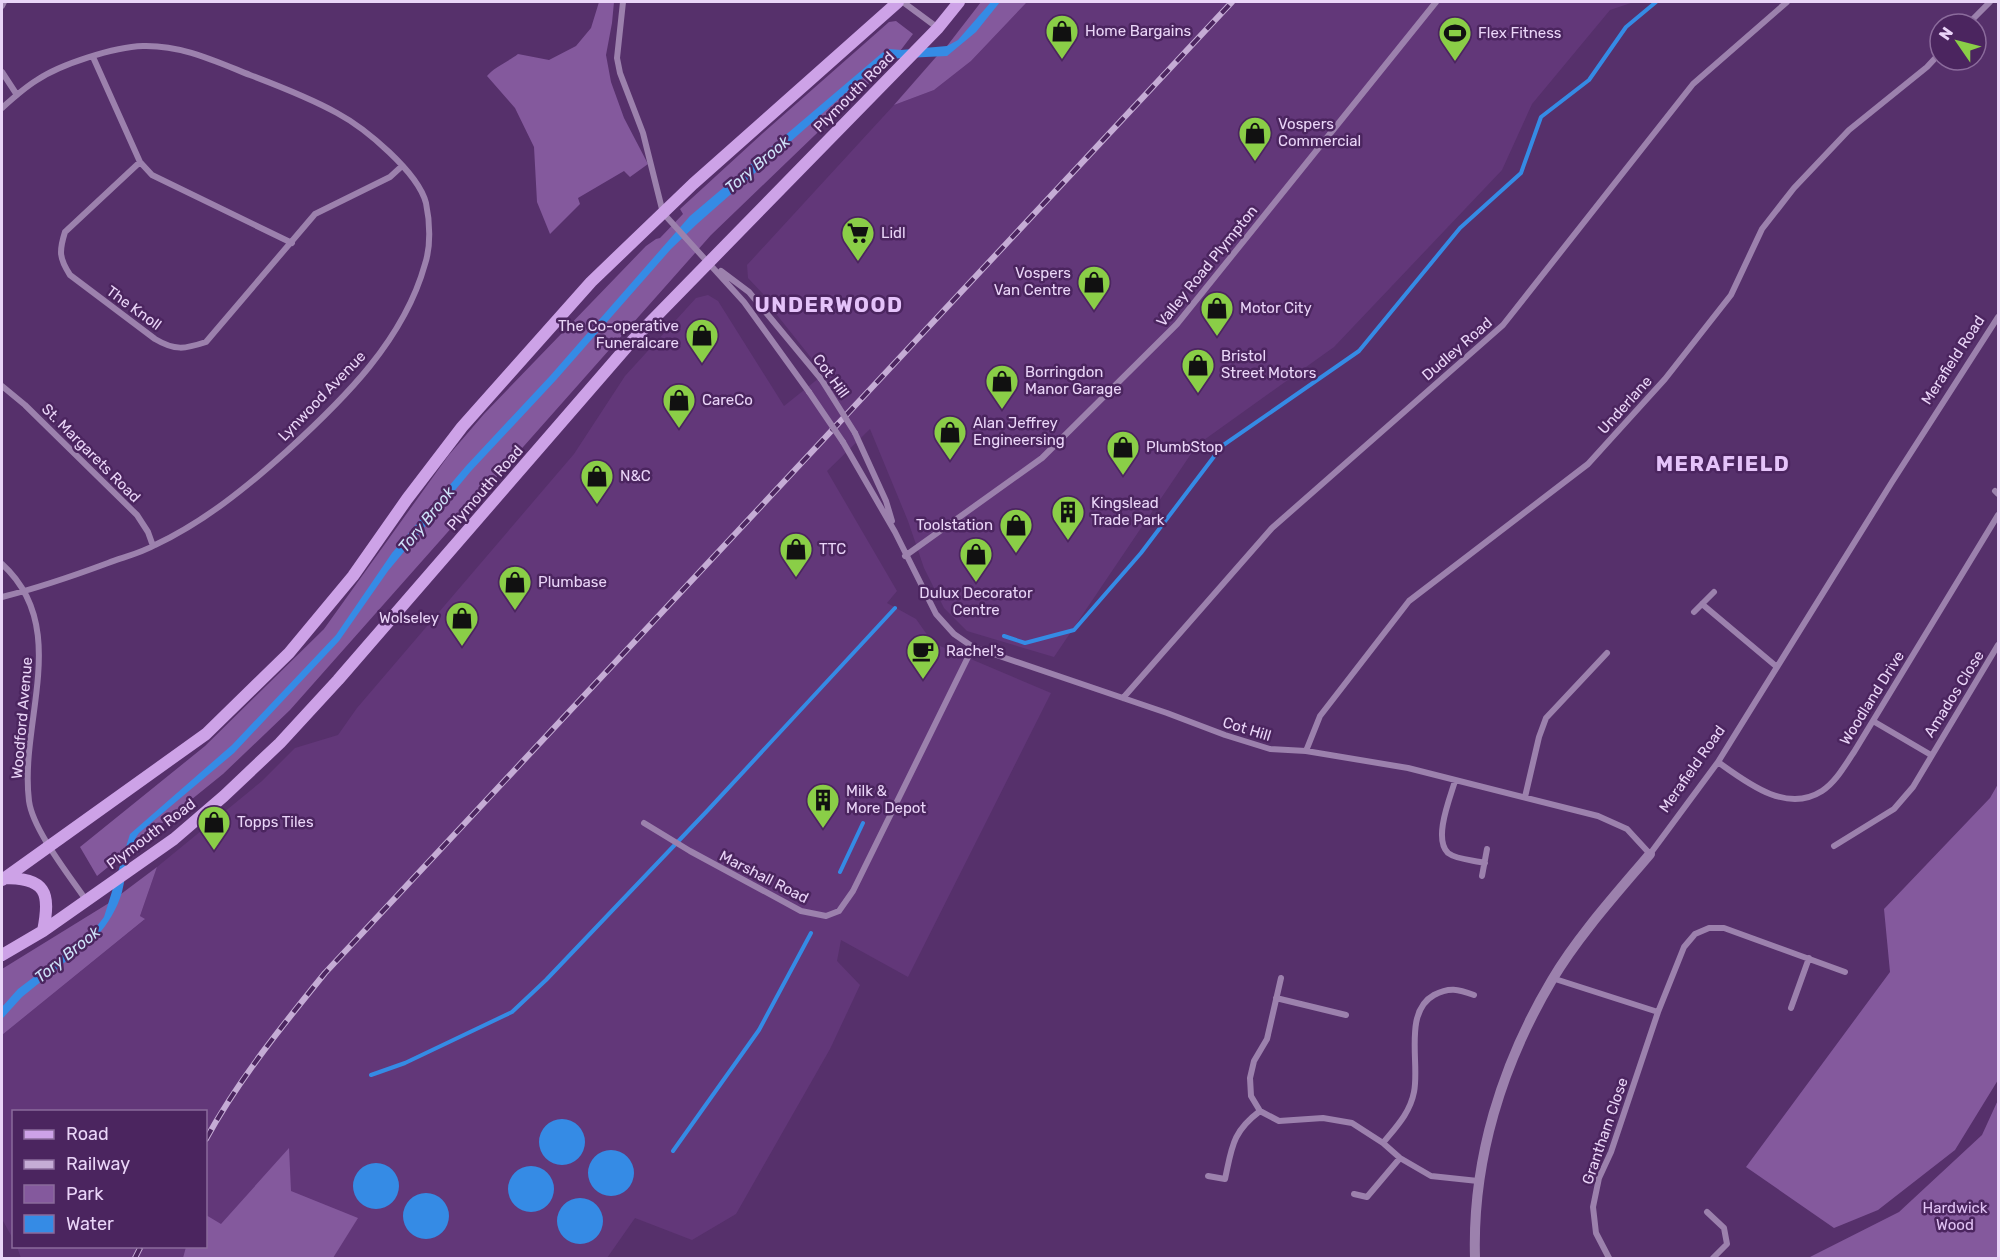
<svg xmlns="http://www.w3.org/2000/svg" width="2000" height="1260" viewBox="0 0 2000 1260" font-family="Rubik,sans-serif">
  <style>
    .built { fill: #623779 }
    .green { fill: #84599d }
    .water { fill: #358be5 }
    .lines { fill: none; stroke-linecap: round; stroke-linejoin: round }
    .stream { stroke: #358be5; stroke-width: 4 }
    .minor { stroke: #9c81ad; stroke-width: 6 }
    .tertiary { stroke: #9c81ad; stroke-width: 10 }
    .secondary { stroke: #cda2e7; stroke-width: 12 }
    .rail-casing { stroke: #c5acd5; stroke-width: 6 }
    .rail { stroke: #4b255f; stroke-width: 4; stroke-dasharray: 11; stroke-linecap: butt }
    .minor-bridge { stroke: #9c81ad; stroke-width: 6 }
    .labels { text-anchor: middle; stroke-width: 5; stroke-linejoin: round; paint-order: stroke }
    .poi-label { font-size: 15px; fill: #ead5f8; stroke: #4b255f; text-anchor: start }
    .street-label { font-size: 15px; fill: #ead5f8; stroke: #4b255f }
    .park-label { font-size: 15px; fill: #e2c4f5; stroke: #4b255f }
    .water-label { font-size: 16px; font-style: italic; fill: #cee1f8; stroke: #4b255f }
    .district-label { font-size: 21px; font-weight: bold; letter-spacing: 1.5px; fill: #e5c3fa; stroke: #4b255f }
  </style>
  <rect width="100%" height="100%" fill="#56306b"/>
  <path class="built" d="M1027,2H1634L1610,10L1532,104L1502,170L1334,347L1197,445L1054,657L967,631L944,608L924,568L908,521L870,429L827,471L897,591L887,603L916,619L933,643L1051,693L908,977L841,940L837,961L860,985L830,1049L736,1214L692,1240L635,1218L607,1258H21L17,1247L206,1246V1112H14L13,1239L2,1219V1035L144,920L140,916L157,867L262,781L295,748L338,735L357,708L574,454L625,376L696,298L708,295L718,301L784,406L824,374L765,300L764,295L748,278L747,265L894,105L934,90L971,61Z"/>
  <path class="green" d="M599,2H614L612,23L606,55L611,82L624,118L648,164L630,177L624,171L578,198L580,204L550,234L537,202L534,147L515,108L487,76C493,68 509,61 518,54L549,60L576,46L591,28Z
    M981,2H1027L971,61L934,90L894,105L936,57L947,46Z
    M896,21L913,34L894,59L711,235L290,710L223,774L97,876L80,847L205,746L324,629L448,456L484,414L646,246L656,239L660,238L683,214L680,209L763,133L889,22Z
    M1998,784V1080L1955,1150L1878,1210L1834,1228L1746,1167L1890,972L1884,909L1990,798Z
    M157,867L140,916L145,919L2,1035V969L109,903Z
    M1998,1100V1258H1808L1899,1212L1982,1135Z
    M289,1148L291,1191L358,1218L333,1258H183L186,1247L206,1246V1215L221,1224Z"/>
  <path class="water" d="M991,2H1000L976,32L947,56L884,59L697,224L671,249L556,380L471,471L388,571L339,641L234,753L139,833C127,849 127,872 122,892C117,909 108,924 96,937L22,997L2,1019V1007L18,989L91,934L104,917L130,834L232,745L336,635L392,553L466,466L550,376L690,216L882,53L889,49L901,50L947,46L958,40Z
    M539 1142a23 23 0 1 1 46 0a23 23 0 1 1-46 0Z
    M588 1173a23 23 0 1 1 46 0a23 23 0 1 1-46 0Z
    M353 1186a23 23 0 1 1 46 0a23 23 0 1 1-46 0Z
    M508 1189a23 23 0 1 1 46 0a23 23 0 1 1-46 0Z
    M403 1216a23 23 0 1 1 46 0a23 23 0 1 1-46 0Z
    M557 1221a23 23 0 1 1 46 0a23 23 0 1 1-46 0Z"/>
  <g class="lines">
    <path class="stream" d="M1004,636L1025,643L1074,630L1141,553L1222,446L1359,351L1460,228L1521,173L1541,117L1589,80L1626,27L1656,2
      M840,872L863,823
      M371,1075L405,1063L512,1012L546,980L708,810L895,608
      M673,1151L759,1030L811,933"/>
    <path class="minor" d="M623,2L617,58L620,73L643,133L663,213L744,302L809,392
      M903,2L938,28
      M2,6L4,2
      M1968,24L1990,2
      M93,57L140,162L152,175L292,243
      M2,72L17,95
      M2,108C13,98 24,88 37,80C61,64 114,47 143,46C182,45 215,61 250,75C279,86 310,98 337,113C365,128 418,172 426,203C430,222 431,246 425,264C404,340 344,399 287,451C247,487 204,522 155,545C141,553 124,557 108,563C73,576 38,588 2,597
      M140,162L65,232C59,251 59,258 70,275L155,339C175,351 185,349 206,342L315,214L390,177L402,166
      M721,271L749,292L821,379
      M2,386L25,405L137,515L148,532L153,546
      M855,433L886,501L892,521
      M843,442L895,532L936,614L954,634L973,647L1167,713L1225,735L1270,749L1306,751L1408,768L1598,816L1627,829L1650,854L1718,762L1892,482L1998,317
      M1995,491L1998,494
      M905,556L1042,458L1177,324L1436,2
      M2,564C72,628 19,721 29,801C33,830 69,875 86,900
      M1702,604L1777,667
      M1694,612L1714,592
      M1123,698L1272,528L1503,325L1693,84L1787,2
      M1873,721L1931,755
      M1306,751L1320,716L1409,601L1588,464L1665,379L1731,295L1762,229L1794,188L1849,130L1927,67L1940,53
      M1718,762C1746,782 1786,814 1822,791C1836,782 1845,765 1854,752L1998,515
      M1455,781C1450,798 1433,839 1448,853C1457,860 1474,860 1485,863
      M1525,797L1539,737L1546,718L1607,653
      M644,823L690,851L801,911L826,916L839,911L853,891L973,647
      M1834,846L1894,809L1913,787L1998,645
      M1482,876L1487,849
      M1281,978L1267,1039L1254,1061L1250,1078L1251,1096L1260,1111L1279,1121L1323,1118L1352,1123L1383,1143L1400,1158L1431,1176L1478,1181
      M1552,978L1658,1012
      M1276,998L1346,1015
      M1791,1008L1809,958
      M1383,1143C1396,1127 1410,1113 1414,1092C1420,1064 1403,1012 1434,995C1449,987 1458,989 1474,995
      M1208,1176L1225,1179C1232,1147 1232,1132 1260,1111
      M1354,1194L1367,1197L1400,1158
      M1707,1212L1724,1228L1727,1244L1713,1258
      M1609,1258L1596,1233L1593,1207L1599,1178L1611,1152L1658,1012L1684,947L1695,934L1709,928H1724L1845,972"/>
    <path class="tertiary" d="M1475,1258C1472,1160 1502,1064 1552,980C1578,936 1617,893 1650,854"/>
    <path class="secondary" d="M3,878C46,878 51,892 43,931
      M2,880L206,734L289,653L353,576L407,499L462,427L591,282L693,184L898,2
      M2,955L43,931L174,839L224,796L280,743L338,680L631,342L938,28L959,2"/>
    <defs>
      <path id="rail" d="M206,1139C239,1079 282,1026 325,973L1232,2
        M135,1258L141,1246"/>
    </defs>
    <use href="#rail" class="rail-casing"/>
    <use href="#rail" class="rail"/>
    <path class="minor-bridge" d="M821,379L855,433
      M809,392L843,442"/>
  </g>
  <defs>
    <symbol id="shop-pin" viewBox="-11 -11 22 30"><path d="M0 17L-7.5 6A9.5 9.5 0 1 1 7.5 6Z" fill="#8ace47" stroke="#4b255f"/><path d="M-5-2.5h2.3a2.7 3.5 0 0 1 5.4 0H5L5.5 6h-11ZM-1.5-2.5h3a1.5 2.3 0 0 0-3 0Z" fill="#111"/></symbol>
    <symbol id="stadium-pin" viewBox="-11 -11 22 30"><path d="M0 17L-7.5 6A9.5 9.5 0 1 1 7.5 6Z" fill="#8ace47" stroke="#4b255f"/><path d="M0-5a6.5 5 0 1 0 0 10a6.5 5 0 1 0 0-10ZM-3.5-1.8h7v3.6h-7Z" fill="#111"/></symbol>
    <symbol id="supermarket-pin" viewBox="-11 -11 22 30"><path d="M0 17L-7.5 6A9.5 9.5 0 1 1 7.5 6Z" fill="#8ace47" stroke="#4b255f"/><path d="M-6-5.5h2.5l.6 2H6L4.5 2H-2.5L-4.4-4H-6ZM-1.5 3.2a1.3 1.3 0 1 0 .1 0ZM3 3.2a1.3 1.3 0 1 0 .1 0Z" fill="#111"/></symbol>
    <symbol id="building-pin" viewBox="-11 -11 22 30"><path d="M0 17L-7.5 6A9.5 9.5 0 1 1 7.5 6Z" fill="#8ace47" stroke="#4b255f"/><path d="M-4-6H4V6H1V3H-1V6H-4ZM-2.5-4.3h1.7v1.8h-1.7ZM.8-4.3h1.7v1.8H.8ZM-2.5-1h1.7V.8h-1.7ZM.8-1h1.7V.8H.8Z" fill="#111"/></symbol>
    <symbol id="cafe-pin" viewBox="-11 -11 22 30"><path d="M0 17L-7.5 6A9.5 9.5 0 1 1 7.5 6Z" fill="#8ace47" stroke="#4b255f"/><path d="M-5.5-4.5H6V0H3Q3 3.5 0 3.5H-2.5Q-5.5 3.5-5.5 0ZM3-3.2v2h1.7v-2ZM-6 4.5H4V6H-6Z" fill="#111"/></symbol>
  </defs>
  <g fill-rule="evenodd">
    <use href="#shop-pin" x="1043" y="12" width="38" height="52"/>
    <use href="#stadium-pin" x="1436" y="14" width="38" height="52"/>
    <use href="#shop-pin" x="1236" y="114" width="38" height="52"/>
    <use href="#supermarket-pin" x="839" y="214" width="38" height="52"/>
    <use href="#shop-pin" x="1075" y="263" width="38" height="52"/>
    <use href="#shop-pin" x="1198" y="289" width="38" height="52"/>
    <use href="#shop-pin" x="683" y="316" width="38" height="52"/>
    <use href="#shop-pin" x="1179" y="346" width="38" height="52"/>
    <use href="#shop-pin" x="983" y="362" width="38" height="52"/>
    <use href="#shop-pin" x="660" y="381" width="38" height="52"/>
    <use href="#shop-pin" x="931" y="413" width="38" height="52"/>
    <use href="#shop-pin" x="1104" y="428" width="38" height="52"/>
    <use href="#shop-pin" x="578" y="457" width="38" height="52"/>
    <use href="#building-pin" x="1049" y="493" width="38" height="52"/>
    <use href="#shop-pin" x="997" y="506" width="38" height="52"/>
    <use href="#shop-pin" x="777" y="530" width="38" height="52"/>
    <use href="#shop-pin" x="957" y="535" width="38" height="52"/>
    <use href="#shop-pin" x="496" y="563" width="38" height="52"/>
    <use href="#shop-pin" x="443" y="599" width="38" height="52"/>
    <use href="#cafe-pin" x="904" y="632" width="38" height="52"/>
    <use href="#building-pin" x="804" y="781" width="38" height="52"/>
    <use href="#shop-pin" x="195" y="803" width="38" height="52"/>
  </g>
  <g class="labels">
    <g class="poi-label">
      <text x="1085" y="36">Home Bargains</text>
      <text x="1478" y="38">Flex Fitness</text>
      <text x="1278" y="129">Vospers<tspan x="1278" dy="17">Commercial</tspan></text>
      <text x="881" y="238">Lidl</text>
      <text x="1071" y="278" text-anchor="end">Vospers<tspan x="1071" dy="17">Van Centre</tspan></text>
      <text x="1240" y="313">Motor City</text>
      <text x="679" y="331" text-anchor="end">The Co-operative<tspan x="679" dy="17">Funeralcare</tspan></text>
      <text x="1221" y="361">Bristol<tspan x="1221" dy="17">Street Motors</tspan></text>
      <text x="1025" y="377">Borringdon<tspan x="1025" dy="17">Manor Garage</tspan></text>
      <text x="702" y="405">CareCo</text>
      <text x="973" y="428">Alan Jeffrey<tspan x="973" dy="17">Engineersing</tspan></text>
      <text x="1146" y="452">PlumbStop</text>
      <text x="620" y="481">N&amp;C</text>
      <text x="1091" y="508">Kingslead<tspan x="1091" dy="17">Trade Park</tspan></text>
      <text x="993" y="530" text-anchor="end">Toolstation</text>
      <text x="819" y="554">TTC</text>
      <text x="538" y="587">Plumbase</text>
      <text x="976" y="598" text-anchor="middle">Dulux Decorator<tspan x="976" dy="17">Centre</tspan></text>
      <text x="439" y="623" text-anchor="end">Wolseley</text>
      <text x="946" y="656">Rachel's</text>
      <text x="846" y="796">Milk &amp;<tspan x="846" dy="17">More Depot</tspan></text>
      <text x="237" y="827">Topps Tiles</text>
    </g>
    <g class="street-label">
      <text transform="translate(854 92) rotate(-45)" y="5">Plymouth Road</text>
      <text transform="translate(1207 266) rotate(-51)" y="5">Valley Road Plympton</text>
      <text transform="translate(134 308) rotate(36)" y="5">The Knoll</text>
      <text transform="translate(1457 349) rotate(-41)" y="5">Dudley Road</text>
      <text transform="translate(1953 360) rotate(-57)" y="5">Merafield Road</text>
      <text transform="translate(831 376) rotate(54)" y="5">Cot Hill</text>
      <text transform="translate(322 396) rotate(-46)" y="5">Lynwood Avenue</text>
      <text transform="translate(1625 405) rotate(-48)" y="5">Underlane</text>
      <text transform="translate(91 453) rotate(45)" y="5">St. Margarets Road</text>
      <text transform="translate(485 488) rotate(-49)" y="5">Plymouth Road</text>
      <text transform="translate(1954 694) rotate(-58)" y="5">Amados Close</text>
      <text transform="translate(1872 698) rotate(-58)" y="5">Woodland Drive</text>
      <text transform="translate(22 718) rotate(-85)" y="5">Woodford Avenue</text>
      <text transform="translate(1247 729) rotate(17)" y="5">Cot Hill</text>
      <text transform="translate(1692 769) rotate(-55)" y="5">Merafield Road</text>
      <text transform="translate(151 834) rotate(-37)" y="5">Plymouth Road</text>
      <text transform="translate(764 877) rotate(27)" y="5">Marshall Road</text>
      <text transform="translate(1605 1131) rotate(-71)" y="5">Grantham Close</text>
    </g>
    <g class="park-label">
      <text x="1955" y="1213">Hardwick<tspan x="1955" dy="17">Wood</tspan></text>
    </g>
    <g class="water-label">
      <text transform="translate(757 164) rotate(-40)" y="6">Tory Brook</text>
      <text transform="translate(426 519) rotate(-51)" y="6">Tory Brook</text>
      <text transform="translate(67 954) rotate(-39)" y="6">Tory Brook</text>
    </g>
    <g class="district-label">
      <text x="829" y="312">UNDERWOOD</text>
      <text x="1723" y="471">MERAFIELD</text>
    </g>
  </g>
  <rect width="2000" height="1260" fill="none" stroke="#ead5f8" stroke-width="6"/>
  <rect x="12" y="1110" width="195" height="138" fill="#4b255f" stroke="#8b6b9c" stroke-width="1.5"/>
  <rect x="24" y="1130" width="30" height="9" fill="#cda2e7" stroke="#8b6b9c" stroke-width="1.5"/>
  <text x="66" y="1140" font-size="18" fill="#ead5f8">Road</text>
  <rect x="24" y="1160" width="30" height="9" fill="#c5acd5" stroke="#8b6b9c" stroke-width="1.5"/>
  <text x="66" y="1170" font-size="18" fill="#ead5f8">Railway</text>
  <rect x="24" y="1185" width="30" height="18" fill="#84599d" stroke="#8b6b9c" stroke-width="1.5"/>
  <text x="66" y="1200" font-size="18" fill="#ead5f8">Park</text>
  <rect x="24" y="1215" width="30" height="18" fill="#358be5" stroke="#8b6b9c" stroke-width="1.5"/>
  <text x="66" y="1230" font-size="18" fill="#ead5f8">Water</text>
  <g transform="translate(1958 42) rotate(305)"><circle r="28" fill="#4b255f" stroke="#8b6b9c" stroke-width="1.5"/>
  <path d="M0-4.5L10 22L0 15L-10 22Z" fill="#8ace47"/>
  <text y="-9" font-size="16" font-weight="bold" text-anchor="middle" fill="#ead5f8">N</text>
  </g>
</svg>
